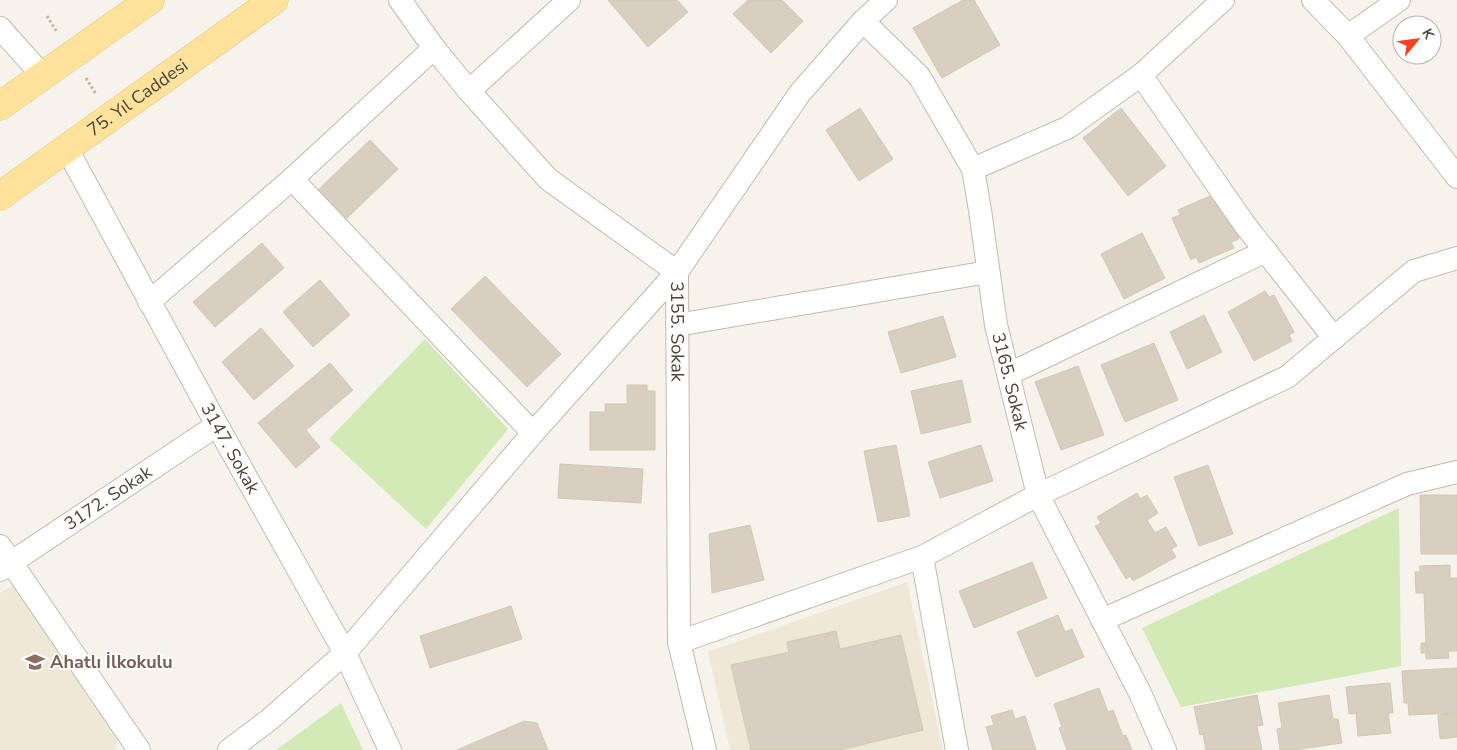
<svg xmlns="http://www.w3.org/2000/svg" width="1457" height="750" viewBox="0 0 1457 750" font-family="'Nunito Sans',sans-serif">
  <style>
    .education { fill: #efe8d6 }
    .green { fill: #d2eab5 }
    .building { fill: #d8cfc1; stroke: #d3c7b4 }
    .lines { fill: none; stroke-linecap: round; stroke-linejoin: round }
    .minor-casing { stroke: #c2bbae; stroke-width: 24 }
    .primary-casing { stroke: #e6c16a; stroke-width: 29 }
    .path { stroke: #c4b79f; stroke-width: 3; stroke-dasharray: 2.5 2.5; stroke-linecap: butt }
    .minor { stroke: #fff; stroke-width: 22 }
    .primary { stroke: #ffe39c; stroke-width: 28 }
    .labels { text-anchor: middle; stroke-width: 4; stroke-linejoin: round; paint-order: stroke }
    .street-label { font-size: 18px; fill: #4b4439; stroke: #fff }
    .education-label { font-size: 18px; font-weight: bold; fill: #785e54; stroke: #fff; text-anchor: start }
  </style>
  <rect width="100%" height="100%" fill="#f6f3ec"/>
  <path class="education" d="M907,582L943,750H730L708,652Z
    M15,584L120,731L115,750H0V593Z"/>
  <path class="green" d="M425,339L508,429L426,529L329,439Z
    M1399,508L1401,666L1181,707L1142,628Z
    M341,703L363,750H276Z"/>
  <path class="building" d="M608,0H677L688,12L648,47Z
    M748,0H782L803,21L771,53L733,14Z
    M963,0H974L1000,45L942,78L913,28Z
    M860,108L893,159L859,181L826,130Z
    M1121,108L1166,166L1128,196L1083,138Z
    M370,140L398,169L345,220L317,191Z
    M1210,196L1213,201L1221,198L1239,239L1231,242L1234,248L1199,263L1196,257L1191,260L1172,218L1180,215L1178,210Z
    M1142,233L1165,278L1124,299L1101,254Z
    M262,243L284,268L215,327L193,302Z
    M485,276L561,354L527,387L451,309Z
    M320,280L350,315L313,347L283,312Z
    M1265,291L1269,297L1274,295L1294,332L1289,335L1292,341L1254,361L1228,312Z
    M1204,315L1222,352L1187,369L1170,332Z
    M943,316L956,357L901,373L888,332Z
    M261,328L294,366L254,400L222,362Z
    M1154,343L1178,400L1125,422L1101,365Z
    M330,363L353,390L306,430L320,447L296,468L258,423Z
    M1078,366L1104,435L1061,450L1035,382Z
    M962,380L971,422L921,434L911,391Z
    M627,385H647V391H655V450H590V412H605V404H627Z
    M896,445L910,516L878,522L864,451Z
    M981,445L993,481L940,498L928,462Z
    M560,464L643,469L641,503L558,498Z
    M1208,465L1233,534L1199,546L1174,477Z
    M1137,493L1140,499L1147,495L1158,513L1147,520L1155,533L1166,527L1177,546L1171,549L1176,557L1133,581L1130,576L1126,579L1095,526L1101,523L1097,517Z
    M1420,495H1457V554H1421Z
    M750,525L764,580L712,593L709,534Z
    M1032,562L1047,598L974,628L959,591Z
    M1450,565V578H1457V651H1448L1449,658L1426,659V653H1421V643H1426L1424,593H1416L1415,572H1420V566Z
    M511,606L522,639L430,668L420,636Z
    M1058,615L1065,632L1072,629L1084,657L1036,677L1017,632Z
    M836,631L840,649L901,635L923,730L840,750H751L731,665L789,652L787,642Z
    M1457,668V713L1409,715L1408,703H1404L1402,671Z
    M1390,683L1393,713H1388L1391,733L1358,736L1356,713L1349,714L1346,687Z
    M1099,688L1108,712L1113,710L1123,736L1126,735L1132,750H1067L1059,728L1062,727L1054,704Z
    M1257,695L1263,725L1257,726L1262,750H1206L1203,734L1200,735L1194,707Z
    M1329,695L1333,719H1338L1342,743L1294,750H1280L1277,729L1282,728L1278,703Z
    M1012,710L1015,719L1025,716L1036,750H993L986,727L994,725L991,716Z
    M1457,714V737L1440,739L1438,715Z
    M524,721L537,723L548,750H457Z"/>
  <g class="lines">
    <defs>
      <g id="minor">
        <path id="s1" d="M400,0L434,48L469,91L548,179L677,272L679,642L705,750"/>
        <path d="M1313,0L1348,36L1457,177"/>
        <path id="s2" d="M863,21L919,76L973,169L980,210L996,325L1038,495L1140,693L1165,750"/>
        <path d="M0,28L43,76"/>
        <path d="M1348,36L1399,0"/>
        <path d="M1141,75L1245,225L1334,338"/>
        <path d="M469,91L569,0"/>
        <path id="s3" d="M67,149L217,425L345,653L390,750"/>
        <path d="M973,169L1067,128L1141,75L1223,0"/>
        <path d="M292,179L533,433"/>
        <path d="M149,302L292,179L434,48"/>
        <path d="M677,325L988,272"/>
        <path d="M1009,374L1266,251"/>
        <path d="M0,546L139,750"/>
        <path d="M922,557L957,750"/>
        <path id="s4" d="M0,570L217,425"/>
        <path d="M1102,620L1407,484L1457,472"/>
        <path d="M679,642L922,557L1038,495L1287,377L1414,271L1457,258"/>
        <path d="M229,750L269,720L345,653L533,433L677,272L800,93L863,21L886,0"/>
      </g>
      <g id="primary">
        <path d="M0,106L150,0"/>
        <path id="s5" d="M0,196L274,0"/>
      </g>
    </defs>
    <use href="#minor" class="minor-casing"/>
    <use href="#primary" class="primary-casing"/>
    <path class="path" d="M47,16L57,32
      M86,78L96,94"/>
    <use href="#minor" class="minor"/>
    <use href="#primary" class="primary"/>
  </g>
  <defs>
    <symbol id="school-bare" viewBox="-9 -9 18 18"><path d="M0-5L7-2L0 1L-7-2ZM-4 1L0 2.5L4 1V4Q0 6-4 4Z" fill="#8d6e63" stroke="#fff" stroke-width="2.5" paint-order="stroke"/></symbol>
  </defs>
  <g fill-rule="evenodd">
    <use href="#school-bare" x="21" y="648" width="28" height="28"/>
  </g>
  <g class="labels">
    <g class="street-label">
      <text dy="6" stroke="none"><textPath href="#s5" startOffset="169">75. Yıl Caddesi</textPath></text>
      <text dy="6" stroke="none"><textPath href="#s1" startOffset="451">3155. Sokak</textPath></text>
      <text dy="6" stroke="none"><textPath href="#s2" startOffset="402">3165. Sokak</textPath></text>
      <text dy="6" stroke="none"><textPath href="#s3" startOffset="341">3147. Sokak</textPath></text>
      <text dy="6" stroke="none"><textPath href="#s4" startOffset="130">3172. Sokak</textPath></text>
    </g>
    <g class="education-label">
      <text x="50" y="668">Ahatlı İlkokulu</text>
    </g>
  </g>
  <g transform="translate(1417 40) rotate(61)"><circle r="24" fill="#ffffff" stroke="#b7b4b0"/>
  <path d="M0-4L9 19L0 12L-9 19Z" fill="#fc3f1d"/>
  <text y="-8" font-size="14" font-weight="bold" text-anchor="middle" fill="#4b4439">K</text>
  </g>
</svg>
